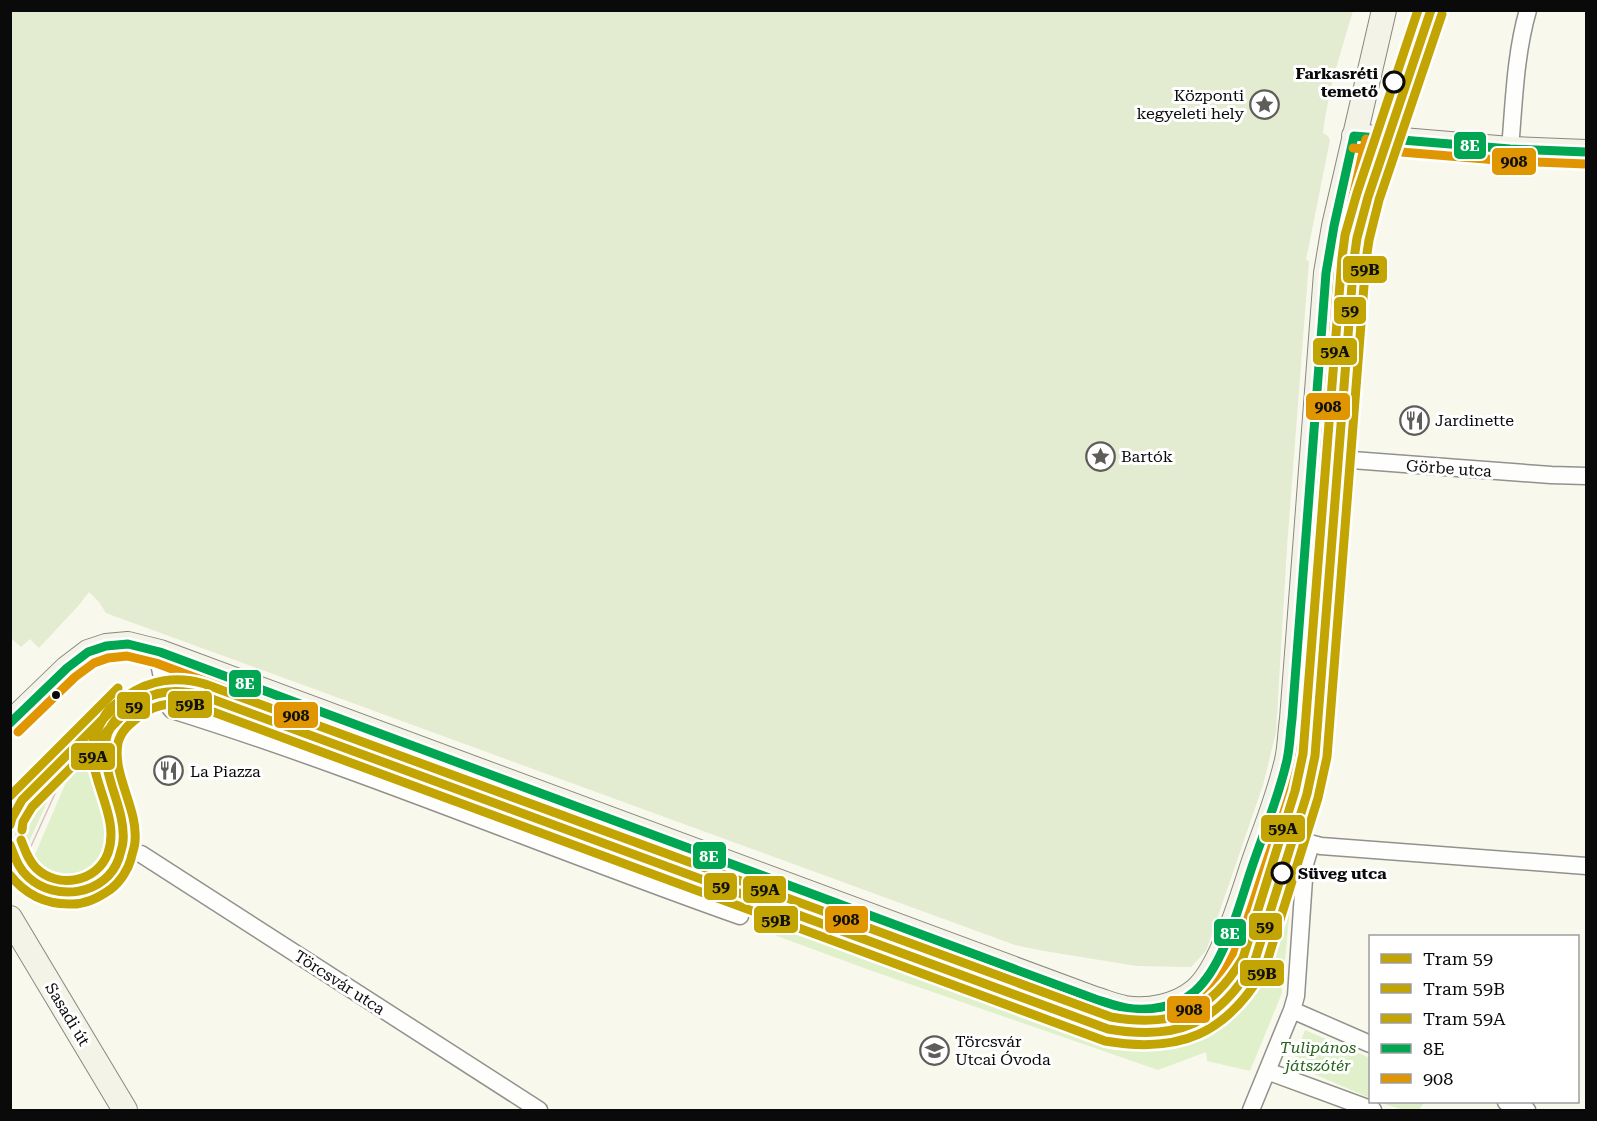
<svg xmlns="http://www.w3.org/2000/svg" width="1597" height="1121" viewBox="0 0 1597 1121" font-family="'Roboto Serif',serif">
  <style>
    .green { fill: #e0f0cb }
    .cemetery { fill: #e3ebd0 }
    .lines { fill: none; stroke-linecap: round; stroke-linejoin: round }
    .street-casing { stroke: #92918c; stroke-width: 19 }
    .secondary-casing { stroke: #888883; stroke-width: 26 }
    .street { stroke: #fefefc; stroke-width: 16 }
    .secondary { stroke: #f4f3e7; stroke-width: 24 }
    .tram { stroke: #d6c3c2; stroke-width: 1.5 }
    .bus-1-casing { stroke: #fff; stroke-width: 14 }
    .bus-2-casing { stroke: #fff; stroke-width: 14 }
    .bus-1 { stroke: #00a651; stroke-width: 9 }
    .bus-2 { stroke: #df9601; stroke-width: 9 }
    .tram-1-casing { stroke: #fff; stroke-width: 14 }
    .tram-2-casing { stroke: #fff; stroke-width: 14 }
    .tram-3-casing { stroke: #fff; stroke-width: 14 }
    .tram-1 { stroke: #c2a402; stroke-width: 9 }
    .tram-2 { stroke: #c2a402; stroke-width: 9 }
    .tram-3 { stroke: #c2a402; stroke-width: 9 }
    .stop-dot { fill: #fff; stroke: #0a0a0a; stroke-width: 3 }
    .bus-dot { fill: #0a0a0a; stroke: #fff; stroke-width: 2 }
    .labels { text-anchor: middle; stroke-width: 6; stroke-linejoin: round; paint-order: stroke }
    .stop-label { font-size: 16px; font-weight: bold; fill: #0a0a0a; stroke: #fff; text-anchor: end }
    .poi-label { font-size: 16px; fill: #0a0a0a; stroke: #fff; text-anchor: start }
    .street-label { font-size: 16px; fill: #0a0a0a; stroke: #fff }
    .park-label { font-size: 16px; font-style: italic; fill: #246319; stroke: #fff }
    .line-badge { stroke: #fff; stroke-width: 2 }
    .badge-label { font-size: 16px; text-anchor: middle; font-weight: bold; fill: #fff }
    .pale-badge-label { font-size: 16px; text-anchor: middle; font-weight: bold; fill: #111 }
  </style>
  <rect width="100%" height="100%" fill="#f9f8ed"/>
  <path class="green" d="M174,695L193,698L650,866L643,874L174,704Z
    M107,721H111C106,733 98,745 99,760C102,796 134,841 104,873C95,882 84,887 71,888C25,892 1,845 24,806L64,765L23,855L30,866L79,752L83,746Z
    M661,871L755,908L886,952L1119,1041L1153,1042L1193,1034L1229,1013L1259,972L1281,979L1282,993L1250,1071L1207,1061L1206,1052L1158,1070L875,972L777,936L763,923L656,883Z
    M1293,876L1284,971L1266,964L1278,924H1279Z
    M1305,1030L1370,1058V1098L1302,1069L1295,1056Z
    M1380,1102H1424L1420,1109C1402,1111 1396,1108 1380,1102Z"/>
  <path class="cemetery" d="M11,10L1353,11C1341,51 1328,91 1323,133L1328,136L1330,140L1306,260L1309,261L1287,547L1276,732L1263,785L1206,951L1191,967L1137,966L1044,951L1015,945L114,616L106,613L99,602L89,592L79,605L39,648L30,639L21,647L12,639L11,640Z"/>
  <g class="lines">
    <defs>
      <path id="street" d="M1510,149C1514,103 1515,55 1528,10
        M1312,457L1551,475L1586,476
        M160,668L168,705L172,710C364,770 550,849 740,916
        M1266,829L1294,839L1321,846L1586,866
        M141,854L539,1110
        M1292,1010L1370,1044
        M1267,1071L1373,1110
        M1506,1102L1527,1110
        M1251,1110L1292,1010L1296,996L1305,864L1311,844"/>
      <path id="secondary" d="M1354,136L1510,149L1586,152
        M10,723L67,668L88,652L106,646L128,644L160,652L1095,999C1105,1002 1115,1006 1125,1008C1148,1012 1177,1006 1195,991C1221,970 1242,897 1253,864C1265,829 1279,796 1287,760C1290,747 1290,732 1292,719L1326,273L1334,226L1384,10
        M10,918L125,1110"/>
    </defs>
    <use href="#street" class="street-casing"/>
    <use href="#secondary" class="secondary-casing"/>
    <use href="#street" class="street"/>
    <use href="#secondary" class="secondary"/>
    <path class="tram" d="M92,730L107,717L146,698
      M27,855L74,752L89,733"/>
    <defs>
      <path id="bus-1" d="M1354,136L1510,149L1586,152
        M10,723L67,668L88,652L106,646L128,644L160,652L1095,999C1105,1002 1115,1006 1126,1008C1148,1012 1177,1007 1195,991C1225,965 1240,901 1253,864C1265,829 1279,796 1287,760C1290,746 1290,733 1292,719L1326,273L1334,226L1354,136"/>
      <path id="bus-2" d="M1353,148L1509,161L1586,164
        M18,732L75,677L94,663L108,658L127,656L156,663L1091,1010C1129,1022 1161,1029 1196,1005C1234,979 1251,906 1266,864C1277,831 1290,799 1298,765C1302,750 1302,735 1304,720L1338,274L1346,228L1366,139"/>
    </defs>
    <use href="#bus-1" class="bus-1-casing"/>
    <use href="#bus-2" class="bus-2-casing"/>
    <use href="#bus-1" class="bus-1"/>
    <use href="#bus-2" class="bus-2"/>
    <defs>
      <path id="tram-1" d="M10,825L12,818L22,800L126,696
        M10,845C15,857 18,868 28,877C55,902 106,896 119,858C120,853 123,846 123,841C127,801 85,754 117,718C122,713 130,709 136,704C154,690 179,689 201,695L1108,1029C1178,1041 1217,1024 1254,963L1307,794L1315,756L1354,259L1357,238L1368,197L1431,10"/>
      <path id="tram-2" d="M22,830L23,822L32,807L134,704
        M10,875C25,894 44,904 69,904C85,905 98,898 111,889C120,882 128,870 131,859C132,853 135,847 135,841C138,808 112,775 118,743C121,730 131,723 141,715C157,703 178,701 197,706L1105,1041C1180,1054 1227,1034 1265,968L1318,798L1327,757L1366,260L1369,240L1379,200L1442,14"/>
      <path id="tram-3" d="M10,796L118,688
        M21,840C25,850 28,860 36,868C57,889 97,883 108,853C122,813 82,774 95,733C97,729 100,725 102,721C104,717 106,713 109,710C114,704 121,700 127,696C150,679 178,676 205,684L1111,1017C1174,1028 1210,1013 1243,958L1295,791L1303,754L1342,258L1345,235L1357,193L1418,10"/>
    </defs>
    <use href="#tram-1" class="tram-1-casing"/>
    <use href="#tram-2" class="tram-2-casing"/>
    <use href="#tram-3" class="tram-3-casing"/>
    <use href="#tram-1" class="tram-1"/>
    <use href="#tram-2" class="tram-2"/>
    <use href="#tram-3" class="tram-3"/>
  </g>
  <defs>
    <symbol id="sight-ring" viewBox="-11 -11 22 22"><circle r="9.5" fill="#fff" stroke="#5e5d59" stroke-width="1.5"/><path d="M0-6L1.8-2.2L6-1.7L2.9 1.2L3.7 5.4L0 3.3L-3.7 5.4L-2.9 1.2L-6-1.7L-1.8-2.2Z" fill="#5e5d59"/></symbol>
    <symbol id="restaurant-ring" viewBox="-11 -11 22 22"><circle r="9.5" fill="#fff" stroke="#5e5d59" stroke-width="1.5"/><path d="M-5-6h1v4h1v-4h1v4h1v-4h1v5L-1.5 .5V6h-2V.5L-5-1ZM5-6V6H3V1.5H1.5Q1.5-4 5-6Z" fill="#5e5d59"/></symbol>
    <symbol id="school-ring" viewBox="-11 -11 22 22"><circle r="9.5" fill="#fff" stroke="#5e5d59" stroke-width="1.5"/><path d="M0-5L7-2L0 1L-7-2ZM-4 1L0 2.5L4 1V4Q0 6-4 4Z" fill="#5e5d59"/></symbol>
  </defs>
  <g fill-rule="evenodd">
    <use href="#sight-ring" x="1248" y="88" width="33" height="33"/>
    <use href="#restaurant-ring" x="1398" y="404" width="33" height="33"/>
    <use href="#sight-ring" x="1084" y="440" width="33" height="33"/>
    <use href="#restaurant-ring" x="152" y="754" width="33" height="33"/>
    <use href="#school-ring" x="918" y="1034" width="33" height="33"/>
  </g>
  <g class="stop-dot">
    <circle cx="1394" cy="82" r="10"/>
    <circle cx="1282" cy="873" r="10"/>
  </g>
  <circle class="bus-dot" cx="56" cy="695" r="5"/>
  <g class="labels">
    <g class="stop-label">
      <text x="1378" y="79">Farkasréti<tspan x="1378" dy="18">temető</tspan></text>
      <text x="1298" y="879" text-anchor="start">Süveg utca</text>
    </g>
    <g class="poi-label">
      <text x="1244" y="101" text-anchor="end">Központi<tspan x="1244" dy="18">kegyeleti hely</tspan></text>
      <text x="1435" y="426">Jardinette</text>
      <text x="1121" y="462">Bartók</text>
      <text x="190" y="777">La Piazza</text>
      <text x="955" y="1047">Törcsvár<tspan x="955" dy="18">Utcai Óvoda</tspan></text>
    </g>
    <g class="street-label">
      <text transform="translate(1449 468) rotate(4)" y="6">Görbe utca</text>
      <text transform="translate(340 982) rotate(33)" y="6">Törcsvár utca</text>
      <text transform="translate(68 1014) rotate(59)" y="6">Sasadi út</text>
    </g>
    <g class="park-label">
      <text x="1318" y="1053">Tulipános<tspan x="1318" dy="18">játszótér</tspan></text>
    </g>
  </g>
  <g class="line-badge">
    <rect x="1453" y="131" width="34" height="29" rx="6" fill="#00a651"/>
    <rect x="1491" y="147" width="46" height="29" rx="6" fill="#df9601"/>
    <rect x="1342" y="255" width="46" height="29" rx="6" fill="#c2a402"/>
    <rect x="1333" y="296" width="34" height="29" rx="6" fill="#c2a402"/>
    <rect x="1312" y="337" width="46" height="29" rx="6" fill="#c2a402"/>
    <rect x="1305" y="392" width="46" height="29" rx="6" fill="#df9601"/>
    <rect x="228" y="669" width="34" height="29" rx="6" fill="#00a651"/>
    <rect x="167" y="690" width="46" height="29" rx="6" fill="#c2a402"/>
    <rect x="116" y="691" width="35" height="29" rx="6" fill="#c2a402"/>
    <rect x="273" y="701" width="46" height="28" rx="6" fill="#df9601"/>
    <rect x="70" y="742" width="46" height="29" rx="6" fill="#c2a402"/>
    <rect x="1260" y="814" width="46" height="29" rx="6" fill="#c2a402"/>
    <rect x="692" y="841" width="35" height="29" rx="6" fill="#00a651"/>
    <rect x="703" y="872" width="35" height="29" rx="6" fill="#c2a402"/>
    <rect x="742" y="875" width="45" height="29" rx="6" fill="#c2a402"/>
    <rect x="824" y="905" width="45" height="29" rx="6" fill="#df9601"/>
    <rect x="753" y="905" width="46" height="29" rx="6" fill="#c2a402"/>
    <rect x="1248" y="912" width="35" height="29" rx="6" fill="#c2a402"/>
    <rect x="1213" y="918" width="34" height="29" rx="6" fill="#00a651"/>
    <rect x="1239" y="959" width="46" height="28" rx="6" fill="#c2a402"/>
    <rect x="1166" y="995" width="45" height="29" rx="6" fill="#df9601"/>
  </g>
  <g class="badge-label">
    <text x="1470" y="151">8E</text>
    <text x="245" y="689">8E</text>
    <text x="709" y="862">8E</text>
    <text x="1230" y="939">8E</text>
  </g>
  <g class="pale-badge-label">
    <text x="1514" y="167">908</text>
    <text x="1365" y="275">59B</text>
    <text x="1350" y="316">59</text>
    <text x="1335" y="357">59A</text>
    <text x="1328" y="412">908</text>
    <text x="190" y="710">59B</text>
    <text x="134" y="712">59</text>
    <text x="296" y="721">908</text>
    <text x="93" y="762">59A</text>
    <text x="1283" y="834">59A</text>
    <text x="721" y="892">59</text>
    <text x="765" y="895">59A</text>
    <text x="846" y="925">908</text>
    <text x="776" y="926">59B</text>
    <text x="1265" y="932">59</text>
    <text x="1262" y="979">59B</text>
    <text x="1189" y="1015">908</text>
  </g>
  <rect width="1597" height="1121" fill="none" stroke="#0a0a0a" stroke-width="24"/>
  <rect x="1369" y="935" width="210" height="168" fill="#ffffff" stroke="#9d9d9d" stroke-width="1.5"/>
  <rect x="1381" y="954" width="30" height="9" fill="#c2a402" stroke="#9d9d9d" stroke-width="1.5"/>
  <text x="1423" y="965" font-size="18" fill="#0a0a0a">Tram 59</text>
  <rect x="1381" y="984" width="30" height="9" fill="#c2a402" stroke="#9d9d9d" stroke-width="1.5"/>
  <text x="1423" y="995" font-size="18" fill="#0a0a0a">Tram 59B</text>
  <rect x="1381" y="1014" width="30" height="9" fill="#c2a402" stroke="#9d9d9d" stroke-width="1.5"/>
  <text x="1423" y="1025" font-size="18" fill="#0a0a0a">Tram 59A</text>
  <rect x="1381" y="1044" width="30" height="9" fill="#00a651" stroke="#9d9d9d" stroke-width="1.5"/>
  <text x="1423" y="1055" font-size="18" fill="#0a0a0a">8E</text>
  <rect x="1381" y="1074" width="30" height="9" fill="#df9601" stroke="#9d9d9d" stroke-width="1.5"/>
  <text x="1423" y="1085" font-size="18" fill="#0a0a0a">908</text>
</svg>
